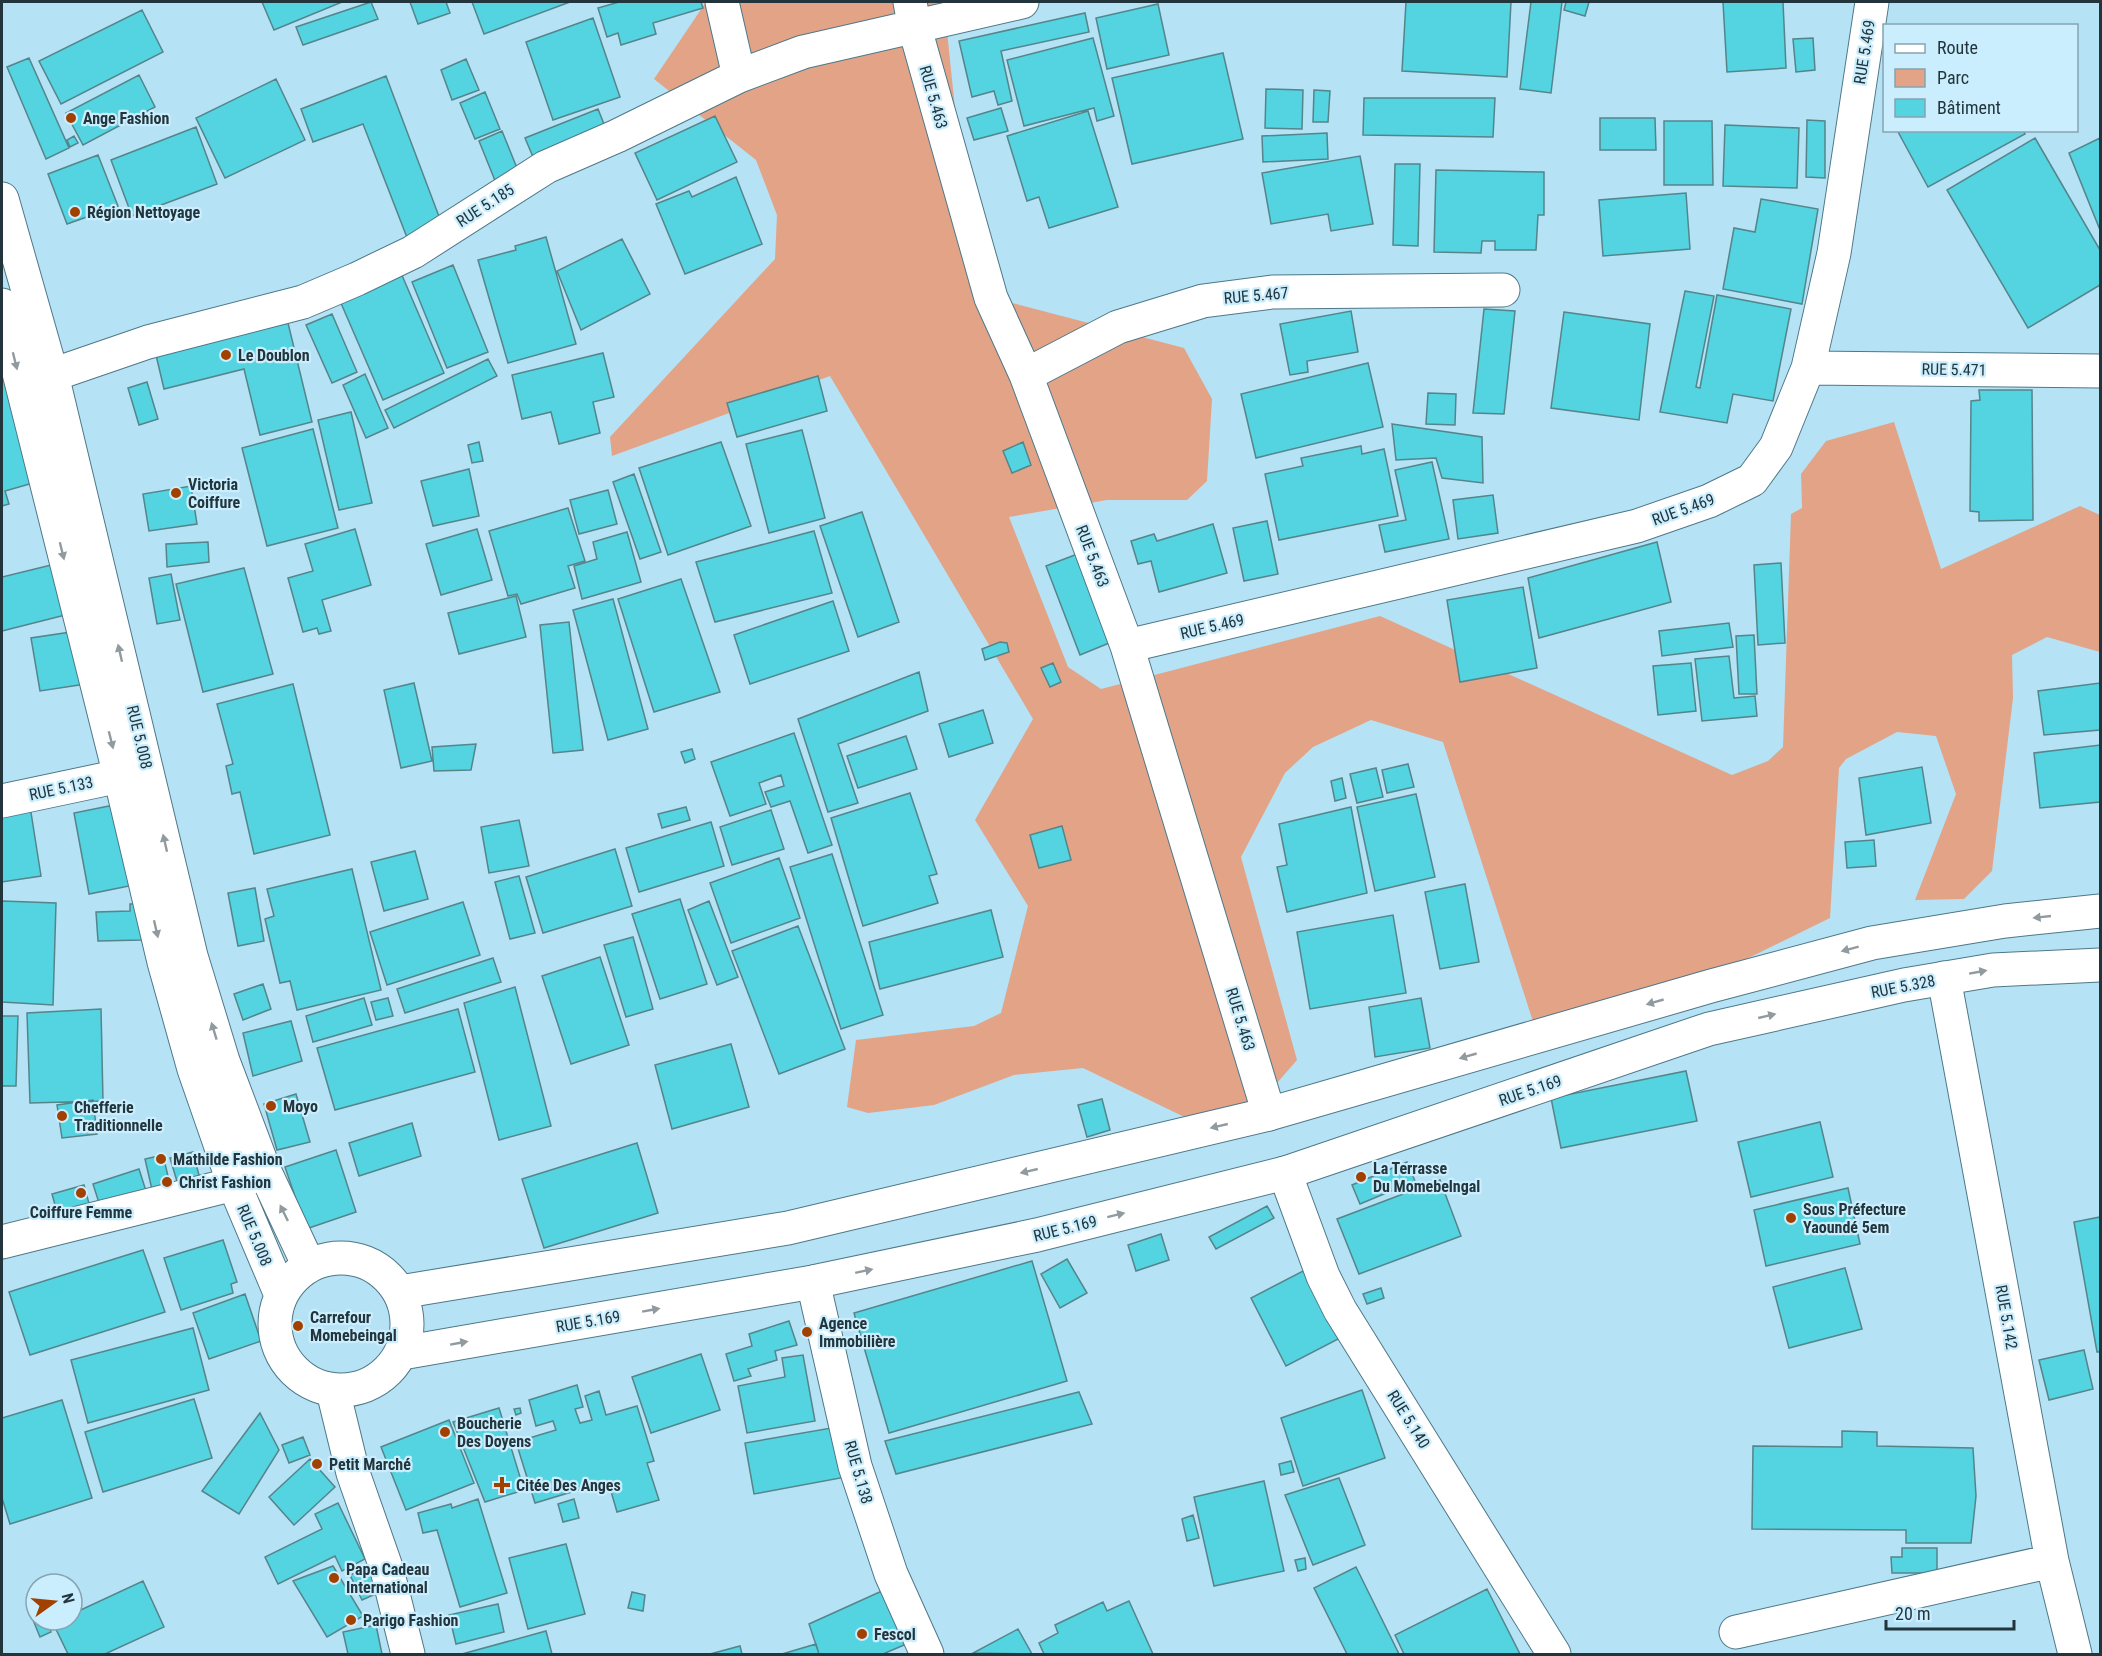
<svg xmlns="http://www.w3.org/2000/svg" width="2102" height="1656" viewBox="0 0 2102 1656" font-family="'Roboto Condensed',sans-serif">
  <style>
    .green { fill: #e3a387 }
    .building { fill: #54d3e1; stroke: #54858a; stroke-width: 1.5 }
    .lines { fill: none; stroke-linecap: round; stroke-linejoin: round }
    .street-casing { stroke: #4e7888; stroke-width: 35 }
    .secondary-casing { stroke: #4e7888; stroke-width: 35 }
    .street { stroke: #fff; stroke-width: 33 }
    .secondary { stroke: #fff; stroke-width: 33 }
    .oneway { fill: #919a9e }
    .poi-dot { fill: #a24000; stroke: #caeefd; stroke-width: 2 }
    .labels { text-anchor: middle; stroke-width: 4.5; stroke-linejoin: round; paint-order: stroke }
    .street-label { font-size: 16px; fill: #23353c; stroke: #caeefd }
    .poi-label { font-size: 16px; font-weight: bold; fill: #23353c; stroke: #caeefd; text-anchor: start }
  </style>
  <rect width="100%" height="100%" fill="#b5e2f5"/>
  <path class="green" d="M706,2H944L974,293L1184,348L1212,399L1207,481L1187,500H1107L1009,517L1068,667L1101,689L1380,616L1732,775L1768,761L1783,747L1791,514L1802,508L1801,474L1826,441L1894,422L1941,569L2080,506L2100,515V652L2047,637L2012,655L2013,698L1992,871L1964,899L1915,900L1956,794L1936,736L1897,732L1846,759L1839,768L1830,918L1575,1043L1537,1034L1443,742L1371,720L1313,747L1285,773L1241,857L1297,1060L1270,1091L1201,1125L1083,1068L1014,1075L934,1105L868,1113L847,1107L856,1040L974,1026L1001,1013L1028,906L975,820L1033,719L830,376L612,456L610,437L775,259L777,215L756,160L654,79Z"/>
  <path class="building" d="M262,2H342L274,30Z
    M371,2L378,19L303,45L296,27Z
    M410,2H446L450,13L418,24Z
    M472,2H570L484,34Z
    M619,2H701L703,8L653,23L656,34L621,45L618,33L607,37L598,8Z
    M1406,2H1511L1507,77L1402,71Z
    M1531,2H1562L1551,93L1520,89Z
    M1566,2H1589L1585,16L1564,10Z
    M1723,2H1783L1786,68L1727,72Z
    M1158,4L1169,55L1107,69L1096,18Z
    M142,10L163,52L61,104L39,61Z
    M1085,13L1089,32L1001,51L1012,101L998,105L994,91L972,97L959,41Z
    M593,18L620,97L553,120L526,42Z
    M1093,38L1114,116L1097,121L1094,108L1024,126L1007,60Z
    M1813,38L1815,70L1796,72L1793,39Z
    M1223,53L1243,139L1132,164L1112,78Z
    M29,58L69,148L46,159L7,67Z
    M466,59L479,90L452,100L441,70Z
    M139,75L155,107L83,145L66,113Z
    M386,76L443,227L408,240L363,124L313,142L301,109Z
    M276,79L305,140L225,178L196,118Z
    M1266,89L1303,90L1302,129L1265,128Z
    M1314,90L1330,91L1328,122H1313Z
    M485,92L500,129L475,139L460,103Z
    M1364,98H1495L1493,137L1363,135Z
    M1001,108L1008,131L974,140L967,118Z
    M598,109L608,134L536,164L525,138Z
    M1088,111L1118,207L1049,228L1039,197L1027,201L1007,136Z
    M715,116L737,162L657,200L635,153Z
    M1600,118H1655L1656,150H1600Z
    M1807,120L1825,121V178L1806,177Z
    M1664,121H1712L1713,185H1664Z
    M1725,125L1799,128L1797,188L1723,186Z
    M196,127L217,184L132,216L111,160Z
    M1897,130H2023L2025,134L1928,187Z
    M502,131L519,173L496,183L479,141Z
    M1327,133L1328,159L1263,162L1262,136Z
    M74,136L78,143L70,147L67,140Z
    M2035,138L2100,250V285L2028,328L1947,190Z
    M2100,138V230L2069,153Z
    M98,155L118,206L67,224L48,174Z
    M1360,156L1373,224L1331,231L1328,214L1271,224L1262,173Z
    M1395,164H1420L1418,246L1393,245Z
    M1436,170L1544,172V215H1538L1536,250H1495V241H1482L1481,253L1434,252Z
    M736,177L762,244L685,274L656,204L689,191L692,197Z
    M1686,193L1690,249L1603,256L1599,200Z
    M1761,199L1818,209L1802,304L1723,289L1734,228L1755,232Z
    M546,237L576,344L508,363L478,260L516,250L515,246Z
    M622,239L650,294L581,330L557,271Z
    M453,265L488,352L447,368L412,282Z
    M401,273L444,373L383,400L340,301Z
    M1685,291L1714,296L1696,387L1700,388L1717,295L1791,309L1773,401L1733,394L1727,423L1660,412Z
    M1484,309L1515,311L1504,414L1473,413Z
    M1351,311L1358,352L1307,361L1308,372L1290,375L1280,324Z
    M1564,312L1650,324L1639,420L1551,408Z
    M332,314L357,372L332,383L306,325Z
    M288,323L312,422L260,435L244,369L164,389L156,355Z
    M603,353L614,397L593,402L600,433L559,444L551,412L522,419L512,375Z
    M488,359L497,376L394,428L385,410Z
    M1368,363L1383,427L1256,458L1241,394Z
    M30,370L61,475L5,491L9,504L2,506V378Z
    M365,374L388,428L366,438L343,385Z
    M818,376L827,411L737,437L727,403Z
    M147,382L158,419L139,425L128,388Z
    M1979,390H2032L2033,520L1979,521V512L1970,511L1971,401L1980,400Z
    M1428,393L1456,394L1455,425L1426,424Z
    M351,412L372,503L339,510L318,420Z
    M1392,424L1482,437L1483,483L1442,478L1436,458L1396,460Z
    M313,429L338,528L267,546L242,448Z
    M802,430L825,518L769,533L746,444Z
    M479,442L483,461L472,463L468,445Z
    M721,442L751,526L668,555L639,468Z
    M1023,442L1031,465L1012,473L1003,451Z
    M1361,446L1362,454L1384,449L1398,516L1279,540L1265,474L1303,466L1301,458Z
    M1432,462L1449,539L1385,552L1379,525L1406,520L1395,470Z
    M469,469L479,516L433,526L421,481Z
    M634,474L661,552L640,559L613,482Z
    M191,486L197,524L149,531L143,494Z
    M608,490L617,524L579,534L570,500Z
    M1493,495L1498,533L1458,539L1453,500Z
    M568,508L585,561L568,566L575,588L521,604L517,594L508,596L489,531Z
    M862,512L899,622L858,637L820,526Z
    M1267,521L1278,574L1244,581L1233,528Z
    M1213,524L1227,573L1159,592L1151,561L1138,564L1131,541L1154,534L1157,541Z
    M355,529L371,585L322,600L331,631L319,634L317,628L303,632L288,578L313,571L305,544Z
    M477,529L492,580L441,595L426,544Z
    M814,531L832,593L715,622L696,562Z
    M627,532L641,582L582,599L574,566L597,559L593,542Z
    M208,542L209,562L167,567L166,544Z
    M1657,542L1671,602L1539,638L1528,578Z
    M1080,553L1114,641L1080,655L1046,566Z
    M84,557L97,607L2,631V577Z
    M1781,563L1785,643L1758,645L1754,565Z
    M244,568L273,674L203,692L176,584Z
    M171,574L180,620L157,624L149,578Z
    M681,579L720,692L654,712L618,599Z
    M1523,587L1537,668L1460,682L1447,600Z
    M516,596L526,637L459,654L448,613Z
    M613,599L648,729L608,740L573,610Z
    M833,601L849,651L750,684L734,635Z
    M569,622L583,750L553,753L540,625Z
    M1729,623L1733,647L1662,656L1659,631Z
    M104,627L112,680L40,691L31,638Z
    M1754,635L1757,694H1739L1736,636Z
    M1000,642L1007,643L1009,652L985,660L982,649Z
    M1729,656L1734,698L1755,696L1757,716L1702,721L1695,659Z
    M1053,663L1061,682L1050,687L1041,668Z
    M1691,663L1696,711L1658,715L1653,666Z
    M919,672L928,711L838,744L858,803L828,812L798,719Z
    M414,683L432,761L401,768L384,690Z
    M2100,683V730L2044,735L2038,691Z
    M293,684L330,835L254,854L240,792L232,794L226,766L233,764L217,704Z
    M983,710L993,743L949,757L939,724Z
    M794,733L832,845L808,853L790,801L771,807L765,792L784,786L781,775L759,783L766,804L730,816L711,762Z
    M906,736L917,769L858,788L847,756Z
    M476,744L471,770L434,771L432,747Z
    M2100,745V802L2040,808L2034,753Z
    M692,749L695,759L685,763L681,752Z
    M1408,764L1414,787L1387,793L1382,770Z
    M1922,767L1931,823L1866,835L1859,778Z
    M1376,768L1383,797L1357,803L1350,774Z
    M1342,778L1346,798L1335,801L1331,781Z
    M910,793L937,874L929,876L938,903L863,926L831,818Z
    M1416,794L1435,877L1375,891L1357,807Z
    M124,803L139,884L89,894L74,813Z
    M30,806L41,876L2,882V811Z
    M686,807L690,820L662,828L658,814Z
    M1351,807L1367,893L1287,912L1277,867L1287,865L1279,824Z
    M771,810L784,849L732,865L720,827Z
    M519,820L529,866L489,873L481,827Z
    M711,822L724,866L639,892L626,848Z
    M1062,826L1071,860L1039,868L1030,835Z
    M1874,840L1876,866L1847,868L1845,842Z
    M615,849L632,906L543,933L526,877Z
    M415,851L428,899L384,911L371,862Z
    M832,854L883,1015L841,1029L790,867Z
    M779,858L800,918L731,943L710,883Z
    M352,869L381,990L297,1010L290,981L280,983L265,919L274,916L267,889Z
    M519,876L535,933L510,939L495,882Z
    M1465,884L1479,962L1440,969L1425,892Z
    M255,888L264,941L238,946L228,893Z
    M680,899L707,984L660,999L632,914Z
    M2,901L56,903L53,1005L2,1002Z
    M709,901L738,977L717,985L688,910Z
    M463,902L480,955L387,985L370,932Z
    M130,904H141L142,940L98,941L96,912L130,911Z
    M991,910L1003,957L880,989L869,942Z
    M1393,915L1406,993L1310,1009L1297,932Z
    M798,926L845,1049L779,1074L732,951Z
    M633,937L653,1009L626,1017L604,945Z
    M600,957L629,1045L571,1064L542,976Z
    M493,958L501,982L405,1013L397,989Z
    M263,984L271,1009L243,1020L234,994Z
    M515,987L551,1126L499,1140L464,1003Z
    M364,998L372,1025L313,1042L306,1016Z
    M388,998L393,1016L376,1020L371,1002Z
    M1421,998L1430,1048L1375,1057L1369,1007Z
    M101,1009L103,1101L30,1103L27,1013Z
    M458,1009L475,1072L335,1110L317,1048Z
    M2,1016H18L16,1086H2Z
    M291,1021L302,1061L253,1076L243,1033Z
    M731,1044L749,1107L672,1129L655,1065Z
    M1686,1071L1697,1121L1561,1148L1551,1098Z
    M296,1094L310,1142L277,1150L264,1104Z
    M1102,1099L1110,1130L1087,1137L1078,1105Z
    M93,1100L97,1134L62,1138L57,1105Z
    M1820,1122L1833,1177L1751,1197L1738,1142Z
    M412,1123L421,1156L359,1176L349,1143Z
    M637,1143L658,1213L544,1248L522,1179Z
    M336,1150L356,1212L306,1229L285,1167Z
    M193,1152L201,1183L179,1188L170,1158Z
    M163,1155L171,1189L153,1194L145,1159Z
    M1407,1162L1415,1181L1360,1204L1352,1185Z
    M139,1169L146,1191L100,1206L93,1184Z
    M1440,1180L1461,1236L1359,1274L1337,1219Z
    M84,1185L91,1211L59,1219L52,1194Z
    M1848,1188L1860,1244L1766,1266L1754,1210Z
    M1267,1206L1274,1218L1216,1249L1209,1237Z
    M2100,1217V1352H2097L2074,1222Z
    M1161,1234L1169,1260L1136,1271L1128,1245Z
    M223,1240L237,1282L231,1284L233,1293L181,1310L164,1258Z
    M143,1250L165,1312L30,1355L9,1292Z
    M1067,1259L1087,1293L1060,1308L1041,1274Z
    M1032,1261L1067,1381L889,1433L854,1313Z
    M1309,1268L1344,1336L1286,1366L1251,1298Z
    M1845,1268L1862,1329L1789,1348L1773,1287Z
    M1381,1288L1384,1298L1367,1304L1363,1294Z
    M245,1294L261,1341L209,1359L193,1313Z
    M789,1321L797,1345L775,1351L777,1360L748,1369L751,1376L734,1381L726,1354L752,1346L749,1334Z
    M193,1328L209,1390L88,1423L71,1360Z
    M2084,1350L2093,1389L2049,1400L2039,1360Z
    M701,1354L720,1410L651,1433L632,1377Z
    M803,1355L815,1421L747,1433L738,1386L785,1377L782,1358Z
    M577,1385L583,1407L575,1409L580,1423L592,1420L585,1396L599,1391L606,1415L637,1406L654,1461L647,1463L659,1500L617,1512L608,1481L535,1503L516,1442L556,1430L553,1421L536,1426L529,1400Z
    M1362,1390L1385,1458L1303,1486L1281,1418Z
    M1079,1392L1092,1424L896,1474L885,1441Z
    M194,1399L212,1458L103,1492L85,1432Z
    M62,1400L92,1498L10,1524L2,1498V1418Z
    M499,1408L524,1490L485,1502L453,1422Z
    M520,1408L521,1413L516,1415L514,1409Z
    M260,1413L279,1450L239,1514L202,1491Z
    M449,1420L474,1483L406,1510L381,1447Z
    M837,1427L846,1477L754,1494L745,1443Z
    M1842,1431L1877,1432V1446L1973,1448L1976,1496L1971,1543H1906V1530L1752,1529L1753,1446L1842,1447Z
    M303,1437L310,1455L289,1463L282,1445Z
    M310,1459L335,1487L294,1525L269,1497Z
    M1291,1461L1294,1472L1281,1475L1279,1464Z
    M1339,1478L1365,1545L1313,1565L1285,1495Z
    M1264,1481L1284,1571L1214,1586L1194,1497Z
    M478,1499L507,1593L460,1607L437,1530L423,1533L418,1513L451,1504L452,1508Z
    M574,1499L579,1518L563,1522L558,1504Z
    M338,1503L365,1559L342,1571L335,1556L278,1584L265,1557L322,1529L315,1514Z
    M1193,1515L1199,1538L1187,1541L1182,1519Z
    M566,1544L585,1614L528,1629L509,1558Z
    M1902,1548H1937V1573H1892L1891,1557H1902Z
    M1305,1558L1306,1569L1298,1571L1295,1560Z
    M333,1566L363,1616L327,1637L293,1581Z
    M369,1566L380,1592L362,1600L350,1575Z
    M1356,1567L1399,1654H1347L1314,1588Z
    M143,1581L164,1627L105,1654H68L53,1623L72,1620V1614Z
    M895,1585L918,1639L883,1654H819L809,1624Z
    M1487,1589L1520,1654H1404L1395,1635Z
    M632,1592L645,1595L643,1611L628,1608Z
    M1129,1601L1153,1654H1044L1039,1643L1058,1633L1055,1625L1103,1602L1107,1611Z
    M498,1604L504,1632L456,1644L449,1615Z
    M36,1619L45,1620L51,1632L40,1637L33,1620Z
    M376,1625L382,1654H348L343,1632Z
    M1018,1629L1032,1654L973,1653Z
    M546,1631L552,1654H462Z
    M816,1644L819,1654H782Z
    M740,1646L742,1654H710Z"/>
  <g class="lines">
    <defs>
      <path id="street" d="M722,2L739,76
        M910,2L914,25L991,298L1026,375L1127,646L1269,1114
        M1808,368L2100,371
        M52,375L148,342L303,302L357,279L413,252L546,167L617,136L739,76L803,52L1022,2
        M1026,375L1118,327L1203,301L1272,292L1503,290
        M1127,646L1637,526L1709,501L1752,480L1776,447L1808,368L1834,253L1872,2
        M2,801L120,776
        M1944,978L2052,1561L2075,1654
        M1285,1173L1323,1276L1340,1310L1554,1654
        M813,1282L855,1466L891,1574L927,1654
        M333,1391L353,1473L387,1570L408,1654
        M1736,1632L2052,1561"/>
      <path id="secondary" d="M2,199L52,375L191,956L223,1061L265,1172L309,1266
        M2,305L120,776L164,962L194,1069L234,1184L281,1295
        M2,1242L234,1184L254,1176
        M275 1324a66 66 0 1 1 132 0a66 66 0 1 1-132 0Z
        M400,1292L788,1228L1269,1114L1711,986L1872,943L2005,921L2100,911
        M402,1353L813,1282L1037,1235L1285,1173L1709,1029L1904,985L1993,970L2100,965"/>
    </defs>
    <use href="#street" class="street-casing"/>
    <use href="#secondary" class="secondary-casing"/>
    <use href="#street" class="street"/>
    <use href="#secondary" class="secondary"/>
  </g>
  <defs><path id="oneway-solid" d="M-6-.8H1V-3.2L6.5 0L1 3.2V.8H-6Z" transform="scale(1.5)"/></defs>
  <g class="oneway">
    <use href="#oneway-solid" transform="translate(15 361) rotate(76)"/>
    <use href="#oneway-solid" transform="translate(62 551) rotate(76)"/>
    <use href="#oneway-solid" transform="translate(120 653) rotate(-103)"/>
    <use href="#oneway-solid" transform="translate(111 740) rotate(76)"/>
    <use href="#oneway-solid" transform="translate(165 843) rotate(-103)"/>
    <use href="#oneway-solid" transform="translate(2042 917) rotate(174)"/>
    <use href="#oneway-solid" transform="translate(156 929) rotate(77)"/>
    <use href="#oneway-solid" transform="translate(1850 949) rotate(165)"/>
    <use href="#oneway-solid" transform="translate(1978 972) rotate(-10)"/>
    <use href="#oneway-solid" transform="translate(1655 1002) rotate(164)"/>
    <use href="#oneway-solid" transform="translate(1767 1016) rotate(-13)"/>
    <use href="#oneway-solid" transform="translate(214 1031) rotate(-107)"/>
    <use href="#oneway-solid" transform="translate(1468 1056) rotate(164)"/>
    <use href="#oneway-solid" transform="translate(1219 1126) rotate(167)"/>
    <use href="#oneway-solid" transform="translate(1029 1171) rotate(167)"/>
    <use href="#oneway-solid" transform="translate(284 1213) rotate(-116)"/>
    <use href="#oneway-solid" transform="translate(1116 1215) rotate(-14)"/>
    <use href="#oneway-solid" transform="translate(864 1271) rotate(-12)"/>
    <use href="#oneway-solid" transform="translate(651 1310) rotate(-10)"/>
    <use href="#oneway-solid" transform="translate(459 1343) rotate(-10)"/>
  </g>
  <g class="poi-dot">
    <circle cx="71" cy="118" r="6"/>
    <circle cx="75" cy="212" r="6"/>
    <circle cx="226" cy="355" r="6"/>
    <circle cx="176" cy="493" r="6"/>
    <circle cx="271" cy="1106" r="6"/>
    <circle cx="62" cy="1116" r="6"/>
    <circle cx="161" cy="1159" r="6"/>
    <circle cx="1361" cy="1177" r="6"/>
    <circle cx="167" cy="1182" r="6"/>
    <circle cx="81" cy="1193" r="6"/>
    <circle cx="1791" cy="1218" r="6"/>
    <circle cx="298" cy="1326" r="6"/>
    <circle cx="807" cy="1332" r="6"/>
    <circle cx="445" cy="1432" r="6"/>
    <circle cx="317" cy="1464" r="6"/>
    <path d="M499 1476h6v6h6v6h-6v6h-6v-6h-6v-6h6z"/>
    <circle cx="334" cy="1578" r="6"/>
    <circle cx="351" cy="1620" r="6"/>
    <circle cx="862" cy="1634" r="6"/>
  </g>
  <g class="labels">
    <g class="street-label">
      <text transform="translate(1864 52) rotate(-81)" y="6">RUE 5.469</text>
      <text transform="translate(934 97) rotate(74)" y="6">RUE 5.463</text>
      <text transform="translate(485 205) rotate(-33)" y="6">RUE 5.185</text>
      <text transform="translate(1256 295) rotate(-5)" y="6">RUE 5.467</text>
      <text transform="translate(1954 369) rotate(1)" y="6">RUE 5.471</text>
      <text transform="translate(1683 509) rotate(-20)" y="6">RUE 5.469</text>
      <text transform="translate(1093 556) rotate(69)" y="6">RUE 5.463</text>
      <text transform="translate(1212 626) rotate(-13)" y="6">RUE 5.469</text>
      <text transform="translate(140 737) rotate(77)" y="6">RUE 5.008</text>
      <text transform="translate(61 788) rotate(-12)" y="6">RUE 5.133</text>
      <text transform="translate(1903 986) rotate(-11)" y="6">RUE 5.328</text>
      <text transform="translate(1241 1019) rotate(73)" y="6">RUE 5.463</text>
      <text transform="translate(1530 1090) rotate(-19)" y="6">RUE 5.169</text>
      <text transform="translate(1065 1228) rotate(-14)" y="6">RUE 5.169</text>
      <text transform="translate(255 1235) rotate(67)" y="6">RUE 5.008</text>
      <text transform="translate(2007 1317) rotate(80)" y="6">RUE 5.142</text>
      <text transform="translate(588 1321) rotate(-10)" y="6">RUE 5.169</text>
      <text transform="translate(1409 1419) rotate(58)" y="6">RUE 5.140</text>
      <text transform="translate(859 1472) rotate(74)" y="6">RUE 5.138</text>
    </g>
    <g class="poi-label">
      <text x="83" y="124">Ange Fashion</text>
      <text x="87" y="218">Région Nettoyage</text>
      <text x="238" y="361">Le Doublon</text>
      <text x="188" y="490">Victoria<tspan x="188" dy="18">Coiffure</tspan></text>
      <text x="283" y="1112">Moyo</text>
      <text x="74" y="1113">Chefferie<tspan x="74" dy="18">Traditionnelle</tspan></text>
      <text x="173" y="1165">Mathilde Fashion</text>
      <text x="1373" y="1174">La Terrasse<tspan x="1373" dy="18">Du Momebelngal</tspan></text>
      <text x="179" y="1188">Christ Fashion</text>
      <text x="1803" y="1215">Sous Préfecture<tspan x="1803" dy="18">Yaoundé 5em</tspan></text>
      <text x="81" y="1218" text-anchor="middle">Coiffure Femme</text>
      <text x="310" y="1323">Carrefour<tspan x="310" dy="18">Momebeingal</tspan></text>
      <text x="819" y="1329">Agence<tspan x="819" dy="18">Immobilière</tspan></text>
      <text x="457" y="1429">Boucherie<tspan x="457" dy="18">Des Doyens</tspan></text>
      <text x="329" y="1470">Petit Marché</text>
      <text x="516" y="1491">Citée Des Anges</text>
      <text x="346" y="1575">Papa Cadeau<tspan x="346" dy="18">International</tspan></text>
      <text x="363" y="1626">Parigo Fashion</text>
      <text x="874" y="1640">Fescol</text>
    </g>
  </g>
  <rect width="2102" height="1656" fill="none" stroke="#23353c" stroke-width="6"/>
  <rect x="1883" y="24" width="195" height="108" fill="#caeefd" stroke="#87a4b0" stroke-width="1.5"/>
  <rect x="1895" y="44" width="30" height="9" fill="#ffffff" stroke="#87a4b0" stroke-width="1.5"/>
  <text x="1937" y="54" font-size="18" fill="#23353c">Route</text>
  <rect x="1895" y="69" width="30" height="18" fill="#e3a387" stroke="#87a4b0" stroke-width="1.5"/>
  <text x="1937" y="84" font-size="18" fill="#23353c">Parc</text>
  <rect x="1895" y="99" width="30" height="18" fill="#54d3e1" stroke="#87a4b0" stroke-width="1.5"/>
  <text x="1937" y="114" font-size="18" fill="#23353c">Bâtiment</text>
  <g transform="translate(54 1602) rotate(75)"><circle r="28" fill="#caeefd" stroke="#87a4b0" stroke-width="1.5"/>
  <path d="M0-4.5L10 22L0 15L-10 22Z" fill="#a24000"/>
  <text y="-9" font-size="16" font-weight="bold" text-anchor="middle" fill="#23353c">N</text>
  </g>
  <path d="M1886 1620v9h128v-9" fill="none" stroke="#23353c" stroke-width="3"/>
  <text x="1895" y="1620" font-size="18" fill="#23353c" stroke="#caeefd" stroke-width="4.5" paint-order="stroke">20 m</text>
</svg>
